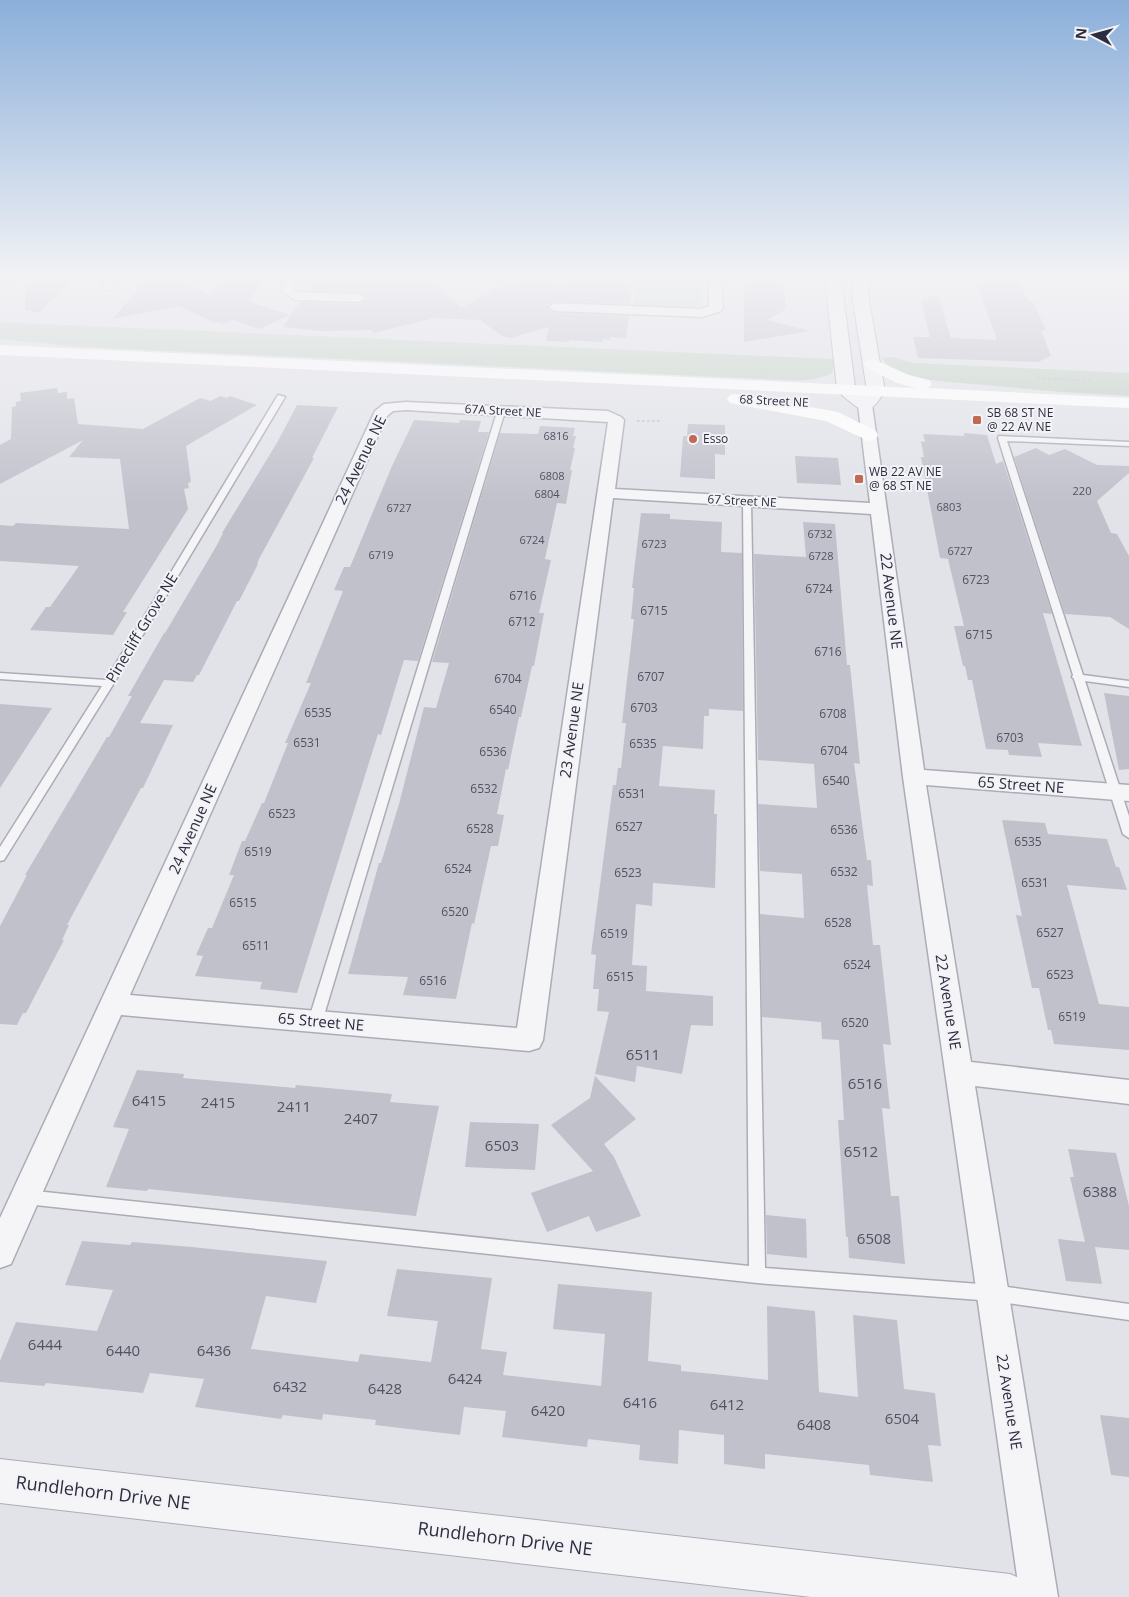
<svg xmlns="http://www.w3.org/2000/svg" width="1129" height="1597" viewBox="0 0 1129 1597" font-family="'Open Sans',sans-serif">
  <style>
    .green { fill: #c4d2c5 }
    .building { fill: #c0c1cb }
    .lines { fill: none; stroke-linecap: round; stroke-linejoin: round }
    .service-casing { stroke: #abacb6; stroke-width: 3 }
    .minor-casing { stroke: #abacb6; stroke-width: 3 }
    .tertiary-casing { stroke: #abacb6; stroke-width: 2 }
    .path { stroke: #c1c1c8; stroke-width: 2; stroke-dasharray: 2.5 2.5; stroke-linecap: butt }
    .service { fill: #f5f5f8; fill-rule: evenodd }
    .minor { fill: #f5f5f8; fill-rule: evenodd }
    .tertiary { fill: #f5f5f8; fill-rule: evenodd }
    .secondary { fill: #fff; fill-rule: evenodd }
    .poi-dot { fill: #c06955; stroke: #f2f2f7; stroke-width: 2 }
    .labels { text-anchor: middle; stroke-width: 4; stroke-linejoin: round; paint-order: stroke }
    .far-number-label { font-size: 11px; fill: #515262 }
    .far-street-label { font-size: 12px; fill: #2c2d3f; stroke: #f2f2f7 }
    .far-poi-label { font-size: 12px; fill: #2c2d3f; stroke: #f2f2f7; text-anchor: start }
    .number-label { font-size: 12px; fill: #515262 }
    .street-label { font-size: 15px; fill: #2c2d3f; stroke: #f2f2f7 }
    .near-number-label { font-size: 15px; fill: #515262 }
    .near-street-label { font-size: 18px; fill: #2c2d3f; stroke: #f2f2f7 }
  </style>
  <rect width="100%" height="100%" fill="#e2e3e9"/>
  <path class="green" d="M636,279H703L700,304L690,308L633,305Z
    M0,322L833,359L834,367L831,374C815,380 802,381 786,380L81,347L0,339Z
    M892,357L913,363L1129,373V396L1061,392L928,380C910,377 892,373 882,358Z"/>
  <path class="building" d="M148,279H182L210,296L221,282H225L227,279H264L248,301L290,315L259,329L233,320L223,324L219,322L215,323L179,306L112,319Z
    M315,279H432L461,308L489,293V291L524,279H547L566,288L568,281L578,280L629,282V284L632,285L630,304L555,301L547,305V309L555,313L629,316L626,338L610,337V340L603,339L602,342L569,340V342L546,341L549,327L510,338L502,336L480,320L434,318L374,333L371,330L320,331L283,327L300,302L359,304L367,299L359,292L308,290Z
    M749,279H779V282H783L786,309L767,320L809,331L744,342V283H748Z
    M975,279H1018L1028,301L1033,302L1046,330H1041L1051,356L1038,362L918,358L913,337H930L921,300L938,295L951,338L997,340Z
    M36,280L71,282L38,313L25,310V290Z
    M57,388L58,393L67,392V399L74,398L78,424L143,429L200,398L211,401L220,396L227,398L230,396L257,405L186,446L191,482L188,483L189,488L184,489L188,509L128,604L123,612H127L113,635L30,630L46,607H50L79,566L0,561V525L13,526L16,523L129,529L120,459L69,457L83,440L0,484V445L11,439L12,407L16,406V402L21,401L20,393Z
    M297,405L338,407L312,458H314L259,559L257,564H258L239,601H237L199,675H197L193,682L164,680L140,723L173,725L143,788H141L67,925H69L62,940H64L26,1013H23L17,1025L0,1024V926L27,875H25L107,737H109L132,696H128L164,633H165L217,545L223,533H222L278,441Z
    M414,420L459,423L460,420L481,421L478,432H489L418,661L404,660L381,735L378,734L297,993L260,989L262,982L195,976L203,956L196,955L208,928H212L234,875H229L242,841H245L262,803H264L288,743H285L311,683H306L343,591L334,590L344,567H350L392,466Z
    M688,424L725,425V455L715,454V479L680,477L683,436H687Z
    M540,426L575,428L573,436H576L573,448H575L570,470H572L566,504L557,503L545,559L551,560L539,613H544L534,666H532L521,717H519L508,770L506,769L497,814L504,815L498,846H491L474,924L472,923L456,999L403,995L408,977L348,974L379,863H381L399,804L424,707L436,708L449,663L432,662L500,433L538,434Z
    M964,433L987,435L996,464L1003,461L1052,614L1043,613L1082,746L1038,743L1042,757L1009,755L1008,750L986,749L972,680H968L965,666H963L954,626H964L948,559L940,558L921,457H924L921,441L925,442L923,434L964,436Z
    M1036,448L1049,455L1065,449L1097,465L1129,466V473L1097,501L1111,533L1117,534L1129,556V629L1110,617L1065,614L1014,457Z
    M795,456L838,458L841,485L797,483Z
    M641,513L670,514V519L722,522L721,552L742,553L743,711L709,709V716H704L703,749L663,746L659,786L715,790L714,814H717L715,888L653,883L652,906L636,904L632,965L647,966L646,991L713,996V1026L691,1025L682,1074L637,1066L635,1082L595,1074L609,1012L597,1011L599,989H593L596,955L591,954L613,785H616L618,768H621L626,723H622L634,619H631L634,588H632Z
    M803,522L835,524L847,665H850L860,764L854,763L867,860H871L873,886L867,885L873,945H880L891,1045L883,1044L890,1109L882,1108L891,1196H899L905,1264L849,1258L848,1237H846L838,1120H844L839,1040L822,1039L821,1022L762,1017L760,914L804,918L802,874L760,871L758,804L817,808L814,764L758,760L754,554L806,557Z
    M1104,693L1129,696V769L1119,770Z
    M0,704L52,708L0,788Z
    M1002,820L1045,823L1048,834L1107,839L1116,867H1119L1127,890L1067,885L1099,1004L1129,1007V1050L1054,1044L1051,1030H1048L1039,988H1032L1016,915L1022,916Z
    M137,1070L184,1074L183,1078L295,1088L296,1085L392,1094L390,1102L439,1106L416,1216L148,1189L147,1191L106,1187L129,1129L113,1127Z
    M595,1076L636,1119L604,1144L614,1157L641,1216L596,1232L589,1216L547,1232L531,1193L593,1171L551,1125L590,1098Z
    M470,1122L539,1124L535,1170L465,1167Z
    M1068,1149L1116,1153L1129,1206V1250L1095,1247L1102,1284L1066,1281L1058,1239L1085,1242L1070,1177H1074Z
    M766,1215L806,1219L807,1258L767,1254Z
    M82,1241L130,1245L132,1242L192,1247L327,1261L316,1303L266,1296L251,1349L358,1362L360,1354L431,1362L438,1321L387,1316L397,1269L492,1278L481,1349L507,1352L503,1375L601,1386L605,1334L553,1329L558,1284L652,1292L648,1361L681,1365V1371L714,1374L768,1380L767,1306L815,1311L819,1392L858,1397L853,1315L897,1320L904,1389L935,1393L941,1446L928,1445L933,1482L870,1475L869,1465L765,1454V1469L724,1464V1435L679,1430L678,1464L639,1460L640,1445L588,1439L587,1447L502,1437L506,1411L464,1407L460,1435L375,1425L376,1420L323,1414L322,1420L283,1415L281,1419L195,1407L204,1379L150,1373L143,1393L46,1383L44,1386L0,1382V1361L16,1322L97,1331L113,1290L65,1285Z
    M1100,1415L1129,1418V1477L1111,1475Z"/>
  <g class="lines">
    <defs>
      <path id="service" d="M278,395L285,397L114,683L4,860L0,861V847L102,686L0,679V673L106,680Z
        M498,409L505,411L322,1022L320,1026L315,1028L310,1026L308,1022Z
        M999,436L1129,442V446L1007,441L1083,675L1129,681V687L1085,681L1129,816V838L1123,834L1074,679L1072,677L1073,675L998,438Z
        M747,498L751,501L765,1268L993,1285L1129,1304V1320L993,1301L757,1283L26,1204L21,1202L18,1197L21,1192L26,1190L749,1266L743,501Z"/>
      <path id="minor" d="M107,279H120L112,289L108,290L102,286Z
        M286,279H299L293,289L298,292L359,294L365,298L359,302L295,300L280,290Z
        M709,279H721L723,308L721,311L702,317L555,311L548,307L555,303L701,309L709,306Z
        M865,401L870,402L872,405L924,770L1129,785V801L926,785L971,1062L1129,1080V1104L975,1086L1058,1597H1020L903,777L871,514L613,498L543,1040L539,1048L529,1051L121,1015L11,1264L0,1268V1218L375,411L384,404L406,402L608,411L621,417L624,420L615,489L870,503L858,405L860,402ZM406,410L608,422L517,1028L130,995L387,416L393,411Z"/>
      <path id="tertiary" d="M825,279H841L855,387L864,395L867,391L853,301L852,279H868L869,301L885,391C875,406 869,418 852,403C846,399 841,395 837,389Z
        M0,1459L1010,1574L1026,1581L1033,1597H811L0,1503Z"/>
    </defs>
    <use href="#service" class="service-casing"/>
    <use href="#minor" class="minor-casing"/>
    <use href="#tertiary" class="tertiary-casing"/>
    <path class="path" d="M0,293L15,279
      M377,298L536,305
      M1038,378L1091,381
      M637,421H661"/>
    <use href="#service" class="service"/>
    <use href="#minor" class="minor"/>
    <use href="#tertiary" class="tertiary"/>
    <path class="secondary" d="M0,345L916,388L897,383L867,368L864,364L867,360L873,359L909,375L929,380L932,384L928,388L1129,398V408L0,355Z
      M736,394L838,412L876,431L878,435L876,439L869,441L826,421L730,403L727,399L730,395Z"/>
  </g>
  <linearGradient id="sky" x2="0" y2="1"><stop stop-color="#8bafda"/><stop offset="0.55" stop-color="#f2f2f5"/><stop offset="1" stop-color="#f2f2f5" stop-opacity="0"/></linearGradient>
  <rect width="1129" height="503" fill="url(#sky)"/>
  <g class="poi-dot">
    <rect x="972" y="415" width="10" height="10" rx="2.5"/>
    <circle cx="693" cy="439" r="5"/>
    <rect x="854" y="474" width="10" height="10" rx="2.5"/>
  </g>
  <g class="labels">
    <g class="far-number-label">
      <text x="556" y="440">6816</text>
      <text x="552" y="480">6808</text>
      <text x="1082" y="495">220</text>
      <text x="547" y="498">6804</text>
      <text x="949" y="511">6803</text>
      <text x="399" y="512">6727</text>
      <text x="820" y="538">6732</text>
      <text x="532" y="544">6724</text>
      <text x="654" y="548">6723</text>
      <text x="960" y="555">6727</text>
      <text x="381" y="559">6719</text>
      <text x="821" y="560">6728</text>
    </g>
    <g class="far-street-label">
      <text transform="translate(774 401) rotate(3)" y="4">68 Street NE</text>
      <text transform="translate(503 411) rotate(3)" y="4">67A Street NE</text>
      <text transform="translate(742 501) rotate(3)" y="4">67 Street NE</text>
    </g>
    <g class="far-poi-label">
      <text x="987" y="417">SB 68 ST NE<tspan x="987" dy="14">@ 22 AV NE</tspan></text>
      <text x="703" y="443">Esso</text>
      <text x="869" y="476">WB 22 AV NE<tspan x="869" dy="14">@ 68 ST NE</tspan></text>
    </g>
    <g class="number-label">
      <text x="976" y="584">6723</text>
      <text x="819" y="593">6724</text>
      <text x="523" y="600">6716</text>
      <text x="654" y="615">6715</text>
      <text x="522" y="626">6712</text>
      <text x="979" y="639">6715</text>
      <text x="828" y="656">6716</text>
      <text x="651" y="681">6707</text>
      <text x="508" y="683">6704</text>
      <text x="644" y="712">6703</text>
      <text x="503" y="714">6540</text>
      <text x="318" y="717">6535</text>
      <text x="833" y="718">6708</text>
      <text x="1010" y="742">6703</text>
      <text x="307" y="747">6531</text>
      <text x="643" y="748">6535</text>
      <text x="834" y="755">6704</text>
      <text x="493" y="756">6536</text>
      <text x="836" y="785">6540</text>
      <text x="484" y="793">6532</text>
      <text x="632" y="798">6531</text>
      <text x="282" y="818">6523</text>
      <text x="629" y="831">6527</text>
      <text x="480" y="833">6528</text>
      <text x="844" y="834">6536</text>
      <text x="1028" y="846">6535</text>
      <text x="258" y="856">6519</text>
      <text x="458" y="873">6524</text>
      <text x="844" y="876">6532</text>
      <text x="628" y="877">6523</text>
      <text x="1035" y="887">6531</text>
      <text x="243" y="907">6515</text>
      <text x="455" y="916">6520</text>
      <text x="838" y="927">6528</text>
      <text x="1050" y="937">6527</text>
      <text x="614" y="938">6519</text>
      <text x="256" y="950">6511</text>
      <text x="857" y="969">6524</text>
      <text x="1060" y="979">6523</text>
      <text x="620" y="981">6515</text>
      <text x="433" y="985">6516</text>
      <text x="1072" y="1021">6519</text>
      <text x="855" y="1027">6520</text>
    </g>
    <g class="street-label">
      <text transform="translate(361 460) rotate(-64)" y="5">24 Avenue NE</text>
      <text transform="translate(891 601) rotate(83)" y="5">22 Avenue NE</text>
      <text transform="translate(142 628) rotate(-59)" y="5">Pinecliff Grove NE</text>
      <text transform="translate(572 730) rotate(-82)" y="5">23 Avenue NE</text>
      <text transform="translate(1021 785) rotate(4)" y="5">65 Street NE</text>
      <text transform="translate(193 829) rotate(-66)" y="5">24 Avenue NE</text>
      <text transform="translate(948 1002) rotate(81)" y="5">22 Avenue NE</text>
      <text transform="translate(321 1022) rotate(5)" y="5">65 Street NE</text>
      <text transform="translate(1009 1402) rotate(81)" y="5">22 Avenue NE</text>
    </g>
    <g class="near-number-label">
      <text x="643" y="1060">6511</text>
      <text x="865" y="1089">6516</text>
      <text x="149" y="1106">6415</text>
      <text x="218" y="1108">2415</text>
      <text x="294" y="1112">2411</text>
      <text x="361" y="1124">2407</text>
      <text x="502" y="1151">6503</text>
      <text x="861" y="1157">6512</text>
      <text x="1100" y="1197">6388</text>
      <text x="874" y="1244">6508</text>
      <text x="45" y="1350">6444</text>
      <text x="123" y="1356">6440</text>
      <text x="214" y="1356">6436</text>
      <text x="465" y="1384">6424</text>
      <text x="290" y="1392">6432</text>
      <text x="385" y="1394">6428</text>
      <text x="640" y="1408">6416</text>
      <text x="727" y="1410">6412</text>
      <text x="548" y="1416">6420</text>
      <text x="902" y="1424">6504</text>
      <text x="814" y="1430">6408</text>
    </g>
    <g class="near-street-label">
      <text transform="translate(103 1493) rotate(7)" y="6">Rundlehorn Drive NE</text>
      <text transform="translate(505 1539) rotate(7)" y="6">Rundlehorn Drive NE</text>
    </g>
  </g>
  <g transform="translate(1094 35) rotate(276)" stroke="#f2f2f7" stroke-width="4" paint-order="stroke">
  <path d="M0-4L9 19L0 12L-9 19Z" fill="#2c2d3f"/>
  <text y="-8" font-size="14" font-weight="bold" text-anchor="middle" fill="#2c2d3f">N</text>
  </g>
</svg>
